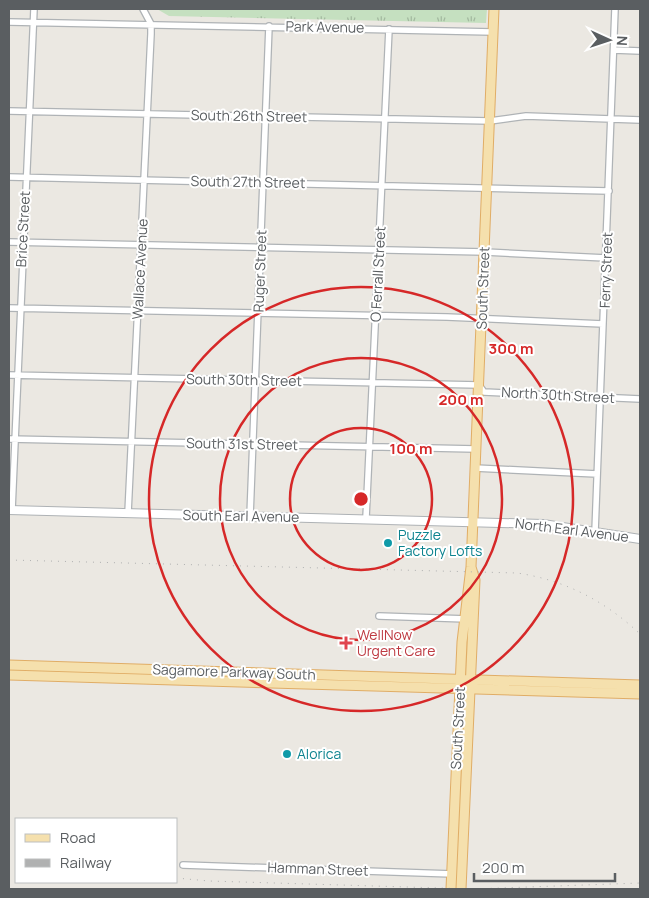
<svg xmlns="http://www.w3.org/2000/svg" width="649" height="898" viewBox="0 0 649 898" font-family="Manrope,sans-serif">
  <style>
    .grass { fill: url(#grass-tufts) }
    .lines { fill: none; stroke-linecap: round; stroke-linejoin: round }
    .street-casing { stroke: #afb3b6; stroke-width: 8 }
    .secondary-casing { stroke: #aeb2b5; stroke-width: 10 }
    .primary-casing { stroke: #e0ad66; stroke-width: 11 }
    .street { stroke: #fff; stroke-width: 5.5 }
    .secondary { stroke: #fff; stroke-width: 8 }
    .primary { stroke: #f5e0ad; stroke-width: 9 }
    .rail { stroke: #b0b1b1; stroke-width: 1; stroke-dasharray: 1 6; stroke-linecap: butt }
    .ring { fill: none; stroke: #d62828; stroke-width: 2.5 }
    .culture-dot { fill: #0f9aa8; stroke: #fff; stroke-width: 2 }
    .health-dot { fill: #e0444e; stroke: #fff; stroke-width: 2 }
    .labels { text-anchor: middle; stroke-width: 4; stroke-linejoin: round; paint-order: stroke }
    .street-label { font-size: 14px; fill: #5a5e61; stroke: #fff }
    .culture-label { font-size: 14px; fill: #0d838f; stroke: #fff; text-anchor: start }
    .health-label { font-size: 14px; fill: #be3a42; stroke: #fff; text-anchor: start }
    .centre { fill: #d62828; stroke: #fff; stroke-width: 2.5 }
    .ring-label { font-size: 15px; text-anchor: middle; font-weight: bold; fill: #d62828; stroke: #fff; stroke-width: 4; stroke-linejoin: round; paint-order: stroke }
  </style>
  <defs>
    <pattern id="grass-tufts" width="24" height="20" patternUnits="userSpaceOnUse" patternTransform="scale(1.25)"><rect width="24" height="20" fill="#c5e0c0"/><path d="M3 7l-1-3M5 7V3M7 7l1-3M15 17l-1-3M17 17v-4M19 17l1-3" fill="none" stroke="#a3b99f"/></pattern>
  </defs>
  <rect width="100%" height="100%" fill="#ebe8e2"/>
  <path class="grass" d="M157,9H487L486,23L169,16Z"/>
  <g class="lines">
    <defs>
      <path id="street" d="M9,22L493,32
        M614,50L640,51
        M9,111L490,121L526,116L640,120
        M9,177L609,191
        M9,242L485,252L606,258
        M9,308L447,317L603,324
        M9,375L479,385L484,392L640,399
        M9,439L476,449
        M475,468L597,474
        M12,510L34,9
        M128,513L151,34V24L143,9
        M250,516L269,26
        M366,518L389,29
        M595,532L615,9
        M379,616L467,619
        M183,865L453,874"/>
      <path id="secondary" d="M9,510L543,524L640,539"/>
      <path id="primary" d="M9,665L640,685
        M9,675L640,694
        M451,889L462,642L471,567L494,9
        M461,889L475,580L471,567"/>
    </defs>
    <use href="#street" class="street-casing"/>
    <use href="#secondary" class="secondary-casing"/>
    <use href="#primary" class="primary-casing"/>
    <use href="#street" class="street"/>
    <use href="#secondary" class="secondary"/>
    <use href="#primary" class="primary"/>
    <path class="rail" d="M9,560L517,573C565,580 605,601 640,634
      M9,875H16
      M176,878L209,881L473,889L640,883"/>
  </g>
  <g class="ring">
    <circle cx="361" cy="499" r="71"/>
    <circle cx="361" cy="499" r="141"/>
    <circle cx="361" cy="499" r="212"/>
  </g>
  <g class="culture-dot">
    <circle cx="388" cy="543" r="5"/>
    <circle cx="287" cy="754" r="5"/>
  </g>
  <path class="health-dot" d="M343.5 635.5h5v5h5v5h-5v5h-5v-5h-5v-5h5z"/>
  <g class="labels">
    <g class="street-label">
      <text transform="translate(325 27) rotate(1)" y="5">Park Avenue</text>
      <text transform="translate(249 116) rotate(1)" y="5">South 26th Street</text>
      <text transform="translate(248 182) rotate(1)" y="5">South 27th Street</text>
      <text transform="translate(23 229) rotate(-87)" y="5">Brice Street</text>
      <text transform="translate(140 269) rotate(-87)" y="5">Wallace Avenue</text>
      <text transform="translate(606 270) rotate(-88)" y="5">Ferry Street</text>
      <text transform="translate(260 271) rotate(-88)" y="5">Ruger Street</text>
      <text transform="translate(378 274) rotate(-87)" y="5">O Ferrall Street</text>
      <text transform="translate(483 288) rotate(-88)" y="5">South Street</text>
      <text transform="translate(244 380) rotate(1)" y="5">South 30th Street</text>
      <text transform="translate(558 395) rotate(3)" y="5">North 30th Street</text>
      <text transform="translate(242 444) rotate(1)" y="5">South 31st Street</text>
      <text transform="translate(241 516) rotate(1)" y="5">South Earl Avenue</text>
      <text transform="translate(572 530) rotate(7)" y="5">North Earl Avenue</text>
      <text transform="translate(234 672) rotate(2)" y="5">Sagamore Parkway South</text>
      <text transform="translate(458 728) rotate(-87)" y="5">South Street</text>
      <text transform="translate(318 869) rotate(2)" y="5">Hamman Street</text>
    </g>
    <g class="culture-label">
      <text x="398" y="540">Puzzle<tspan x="398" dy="16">Factory Lofts</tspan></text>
      <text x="297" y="759">Alorica</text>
    </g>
    <g class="health-label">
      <text x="357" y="640">WellNow<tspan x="357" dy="16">Urgent Care</tspan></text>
    </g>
  </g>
  <circle cx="361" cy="499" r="8" class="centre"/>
  <g class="ring-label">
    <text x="511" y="354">300 m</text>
    <text x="461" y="405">200 m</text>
    <text x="411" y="454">100 m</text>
  </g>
  <rect width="649" height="898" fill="none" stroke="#5a5e61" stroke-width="20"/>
  <rect x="15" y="818" width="162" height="65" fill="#ffffff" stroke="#bdbfc0"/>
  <rect x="25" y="834" width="25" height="8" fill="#f5e0ad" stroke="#bdbfc0"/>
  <text x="60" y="843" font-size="15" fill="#5a5e61">Road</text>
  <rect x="25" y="859" width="25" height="8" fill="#b0b1b1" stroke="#bdbfc0"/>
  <text x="60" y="868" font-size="15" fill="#5a5e61">Railway</text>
  <g transform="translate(609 40) rotate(93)" stroke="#ffffff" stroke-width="4" paint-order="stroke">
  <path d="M0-4L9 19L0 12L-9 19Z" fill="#5a5e61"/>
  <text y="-8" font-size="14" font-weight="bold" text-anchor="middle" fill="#5a5e61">N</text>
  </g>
  <path d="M474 873v8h141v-8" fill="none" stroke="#5a5e61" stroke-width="2.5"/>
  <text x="482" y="873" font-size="15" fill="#5a5e61" stroke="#ffffff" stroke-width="4" paint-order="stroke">200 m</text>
</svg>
